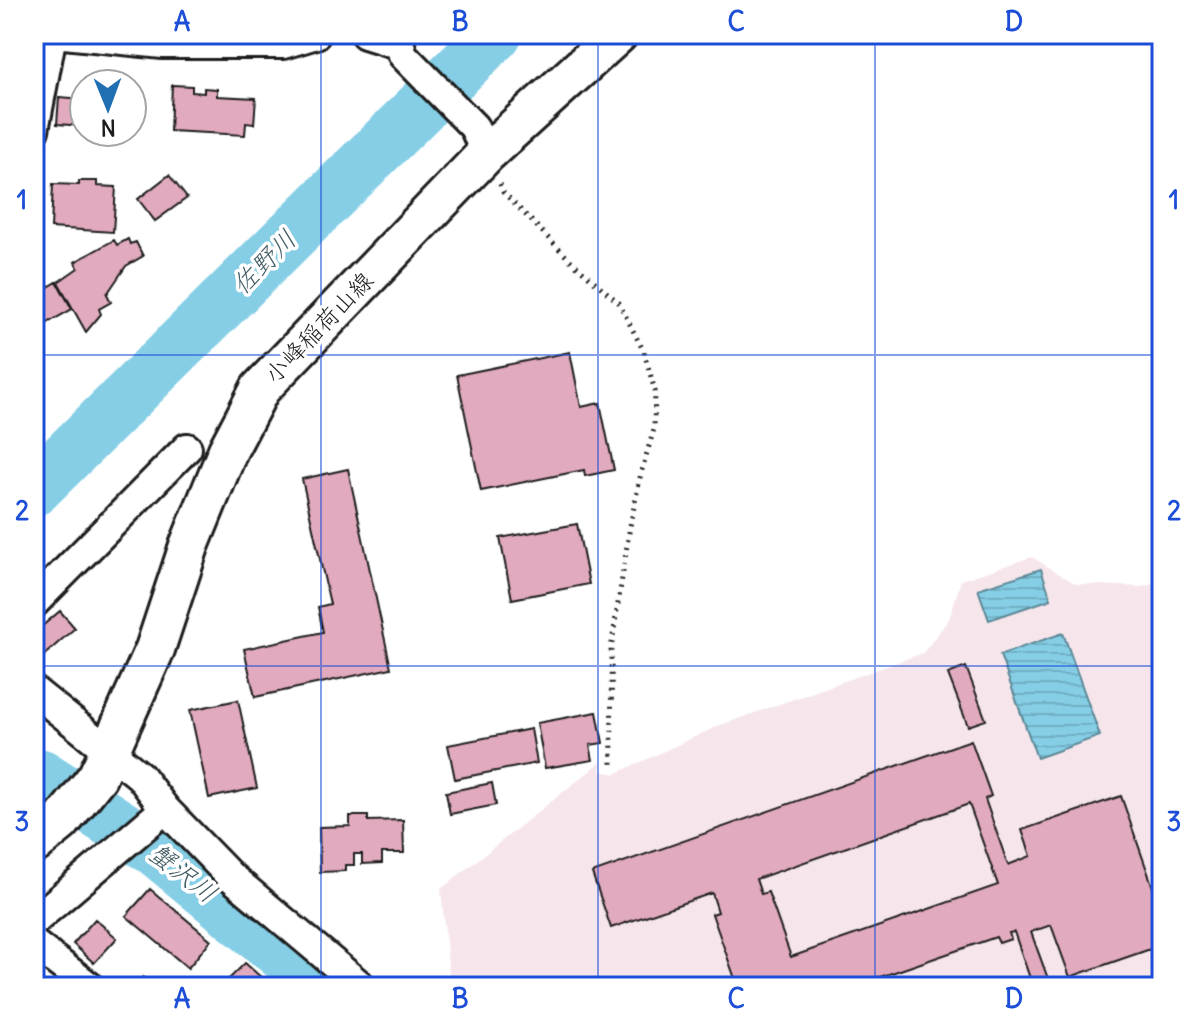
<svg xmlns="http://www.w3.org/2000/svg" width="1196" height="1021" viewBox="0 0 1196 1021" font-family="Delius,'Klee One',sans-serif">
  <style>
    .built { fill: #f6e6ec }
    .water { fill: url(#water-rules); stroke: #5b8795; stroke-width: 2 }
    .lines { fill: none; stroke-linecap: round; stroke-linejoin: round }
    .river { stroke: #85cee6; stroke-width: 54 }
    .building { fill: #e1aabf; stroke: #1c1c1c; stroke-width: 2; fill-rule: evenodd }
    .minor-casing { stroke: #1c1c1c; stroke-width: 34 }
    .secondary-casing { stroke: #1c1c1c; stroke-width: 44 }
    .path { stroke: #1c1c1c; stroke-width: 5; stroke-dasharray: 2 6; stroke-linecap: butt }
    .minor { stroke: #fff; stroke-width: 28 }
    .secondary { stroke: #fff; stroke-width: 38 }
    .grid { fill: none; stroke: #1d4ed8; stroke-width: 2; stroke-opacity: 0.55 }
    .labels { text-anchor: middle; stroke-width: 7; stroke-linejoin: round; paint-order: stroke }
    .street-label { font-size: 24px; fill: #1c1c1c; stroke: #fff }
    .water-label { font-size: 26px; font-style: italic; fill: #415a63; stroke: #fff }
    .neatline { fill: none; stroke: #1d4ed8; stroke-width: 3 }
    .grid-label { font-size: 26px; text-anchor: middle; font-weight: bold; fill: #1d4ed8 }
  </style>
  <defs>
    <pattern id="water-rules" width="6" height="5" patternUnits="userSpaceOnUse" patternTransform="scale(2)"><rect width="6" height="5" fill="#85cee6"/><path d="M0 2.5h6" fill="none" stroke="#72b0c5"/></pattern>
  </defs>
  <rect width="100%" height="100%" fill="#fff"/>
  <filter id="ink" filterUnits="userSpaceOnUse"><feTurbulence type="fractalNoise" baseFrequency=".0125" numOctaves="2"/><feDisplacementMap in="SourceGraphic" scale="16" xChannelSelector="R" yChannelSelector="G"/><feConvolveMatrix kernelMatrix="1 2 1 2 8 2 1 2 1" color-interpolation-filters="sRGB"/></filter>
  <g filter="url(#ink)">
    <path class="built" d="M1032,557L1076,584L1142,587L1162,581V987H450L441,889L601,762V771L615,774L718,726L923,653L949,619L961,580Z"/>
    <path class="water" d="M1041,569L1051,599L989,620L978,589Z
      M1063,633L1100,736L1037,758L1000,655Z"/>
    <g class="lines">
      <path class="river" d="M34,489L495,34
        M34,774L41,776L155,849L323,987"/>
    </g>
    <path class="building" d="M172,85L192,86V92L204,93V88L217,89V96L256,98L254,124L246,123L245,135L170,131Z
      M59,97L84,99V126L57,124Z
      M169,175L187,198L155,221L138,199Z
      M79,181H97V186L116,187L113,232L51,228L53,184L79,185Z
      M128,239L130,244L136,242L143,256L126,266L107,294L111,302L99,309L101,314L86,332L58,282L78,268L75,262L114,240L117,245Z
      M57,282L72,309L35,330L34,289L42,284L45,289Z
      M570,352L581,407L600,403L614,470L585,476L584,470L481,491L457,375Z
      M348,469L391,668L255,697L244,649L323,632L318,607L330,604L302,479Z
      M577,524L589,584L512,599L500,538Z
      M60,611L75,628L41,658L34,649V633Z
      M966,667L986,720L968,726L948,674Z
      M238,700L257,788L209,798L190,710Z
      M597,712L603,743L590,745L593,760L545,768L537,723Z
      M531,729L537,763L455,779L448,745Z
      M971,740L991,796L985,799L1008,865L1031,856L1022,830L1121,796L1162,913V945L1070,977L1051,925L1031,932L1051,987H1033L1014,932L1009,933L1011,939L999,943L996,937L851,987H738L712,914L718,912L712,893L611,928L592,873ZM969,804L998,885L791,957L768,892L761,894L756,879Z
      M492,783L496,805L450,814L446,792Z
      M350,816H368V821L403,820L404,853H382V863L362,864V854H354V865H345V871L320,872L319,827L350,826Z
      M150,889L211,940L188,968L126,916Z
      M95,919L117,938L94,963L73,944Z
      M245,963L272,987H227L224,984Z
      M143,977L154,987L157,984L160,987H134Z"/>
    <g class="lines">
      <defs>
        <path id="minor" d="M64,34L163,44H283L316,34
          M365,34L400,45
          M400,45L403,55L474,127L486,154
          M34,130L52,34
          M34,603L187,448
          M34,691L140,776L165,809L230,876L362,987
          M34,921L165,809
          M34,944L90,987"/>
        <path id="secondary" d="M34,844L61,822L97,777L109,752L155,649L189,546L228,450L260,389L486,154L618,34"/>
      </defs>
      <use href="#minor" class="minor-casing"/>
      <use href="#secondary" class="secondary-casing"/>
      <path class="path" d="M500,184L503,192L569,259L619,303L644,352L655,391L654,429L641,473L630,526L611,649L612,765"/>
      <use href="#minor" class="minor"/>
      <use href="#secondary" class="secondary"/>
    </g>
  </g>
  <path class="grid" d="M321,34V987M598,34V987M875,34V987M34,355H1162M34,666H1162"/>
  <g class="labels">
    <g class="street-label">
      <text transform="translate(319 328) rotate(-46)" y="8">小峰稲荷山線</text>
    </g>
    <g class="water-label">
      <text transform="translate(264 262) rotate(-45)" y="9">佐野川</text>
      <text transform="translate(183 873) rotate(38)" y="9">蟹沢川</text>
    </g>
  </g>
  <rect width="1196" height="1021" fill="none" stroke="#fff" stroke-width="88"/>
  <g transform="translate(108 108) rotate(179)"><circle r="38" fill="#ffffff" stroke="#a4a4a4" stroke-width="2"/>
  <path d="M0-6L14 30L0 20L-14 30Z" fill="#1f6fb2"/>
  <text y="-12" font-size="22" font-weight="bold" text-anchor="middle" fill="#1c1c1c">N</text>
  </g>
  <rect x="44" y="44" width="1108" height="933" class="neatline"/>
  <g class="grid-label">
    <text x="182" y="31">A</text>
    <text x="460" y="31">B</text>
    <text x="736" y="31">C</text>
    <text x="1014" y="31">D</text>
    <text x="22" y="209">1</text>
    <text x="1174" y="209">1</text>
    <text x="22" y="520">2</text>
    <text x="1174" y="520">2</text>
    <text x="22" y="831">3</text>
    <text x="1174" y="831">3</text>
    <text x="182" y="1008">A</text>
    <text x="460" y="1008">B</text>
    <text x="736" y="1008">C</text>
    <text x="1014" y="1008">D</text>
  </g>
</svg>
